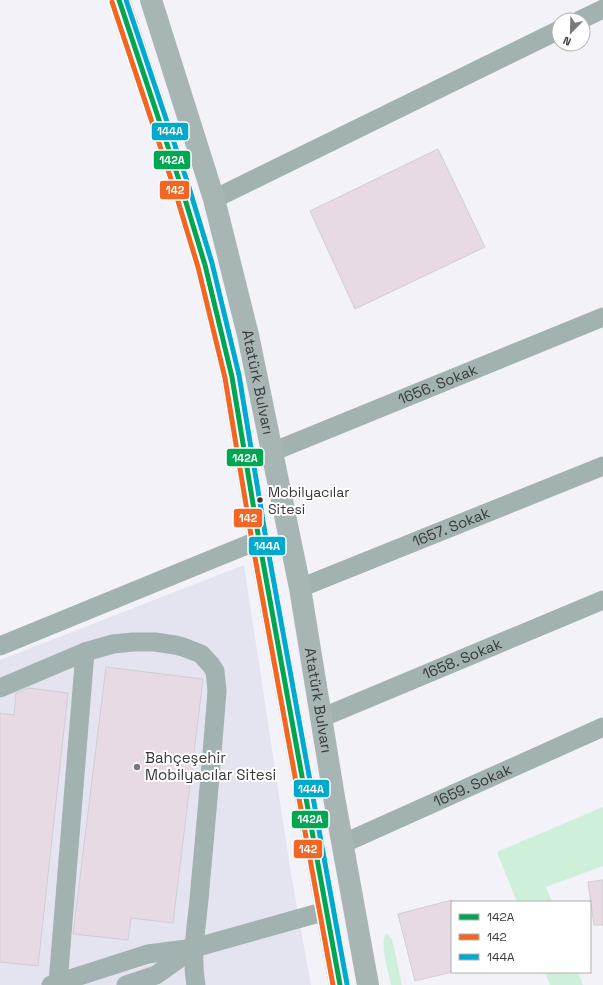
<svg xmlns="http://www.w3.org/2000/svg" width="603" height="985" viewBox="0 0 603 985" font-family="'Space Grotesk',sans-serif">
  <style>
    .built { fill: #e3e4f0 }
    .green { fill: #ceefda }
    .building { fill: #e8dae4; stroke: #cfced1 }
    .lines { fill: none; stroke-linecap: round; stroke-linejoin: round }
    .minor { stroke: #a1b2b1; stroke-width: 19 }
    .major { stroke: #a7b6b5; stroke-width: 22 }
    .bus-1-casing { stroke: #fff; stroke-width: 8 }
    .bus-2-casing { stroke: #fff; stroke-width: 8 }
    .bus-3-casing { stroke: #fff; stroke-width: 8 }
    .bus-1 { stroke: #00a651; stroke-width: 5 }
    .bus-2 { stroke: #f26522; stroke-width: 5 }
    .bus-3 { stroke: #00a9ce; stroke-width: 5 }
    .bus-dot { fill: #39393d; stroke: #fff; stroke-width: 1.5 }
    .poi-dot { fill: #7a7a7e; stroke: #fff; stroke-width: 1.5 }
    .labels { text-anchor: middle; stroke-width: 4; stroke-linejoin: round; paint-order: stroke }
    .bus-label { font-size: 14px; fill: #39393d; stroke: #fff; text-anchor: start }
    .street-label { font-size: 15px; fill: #39393d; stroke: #fff }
    .poi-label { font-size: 15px; fill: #39393d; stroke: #fff; text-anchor: start }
    .line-badge { stroke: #fff; stroke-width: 1.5 }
    .badge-label { font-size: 11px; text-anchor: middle; font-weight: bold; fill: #fff }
  </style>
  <rect width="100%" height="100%" fill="#f2f2f8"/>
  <path class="built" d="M244,565L291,874L311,985H0V660Z"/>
  <path class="green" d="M603,807V866L546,887L552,902H517L497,852Z
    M386,933L392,939L402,985H391C389,973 379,944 386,933Z
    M545,972H578L583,985H550Z"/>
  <path class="building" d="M438,149L485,247L355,309L310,211Z
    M106,667L203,679L173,923L131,918L128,940L73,934Z
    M28,688L68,693L38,966L0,962V713L14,715L16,693Z
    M603,880V925H594L588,882Z
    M452,900V972L415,981L398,914Z"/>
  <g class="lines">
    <g class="minor">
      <path d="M580,20L603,9"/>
      <path d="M214,199L559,30"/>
      <path id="s1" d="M272,452L603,317"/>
      <path id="s2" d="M300,588L603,466"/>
      <path d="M0,646L259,540"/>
      <path d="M0,688L85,652L113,644L133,642H155L175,645L183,647L201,654L211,665L215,671L217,691C212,757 206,822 200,888C198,920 190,953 196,985"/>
      <path id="s3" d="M321,718L603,600"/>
      <path id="s4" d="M342,844L603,727"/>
      <path d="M58,983L85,652"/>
      <path d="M51,985L148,954L194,948L326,911"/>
      <path d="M126,985L156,975L193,949"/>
    </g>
    <g class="major">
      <path d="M119,0L181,186L205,265L232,377L259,540L340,985"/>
      <path id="s5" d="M151,0L214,199L248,335L300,588L334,797L368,985"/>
    </g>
    <defs>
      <path id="bus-1" d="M119,0L181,186L205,265L232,377L259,540L340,985"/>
      <path id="bus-2" d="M112,2L174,188L198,267L225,378L252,541L333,985"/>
      <path id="bus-3" d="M126,0L188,184L212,263L239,375L266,539L347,984"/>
    </defs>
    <use href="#bus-1" class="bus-1-casing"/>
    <use href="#bus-2" class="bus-2-casing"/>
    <use href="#bus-3" class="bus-3-casing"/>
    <use href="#bus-1" class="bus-1"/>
    <use href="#bus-2" class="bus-2"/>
    <use href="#bus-3" class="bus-3"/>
  </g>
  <circle class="bus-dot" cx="260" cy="500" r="3.5"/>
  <circle class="poi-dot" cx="137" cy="767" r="4"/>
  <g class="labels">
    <g class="bus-label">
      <text x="268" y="497">Mobilyacılar<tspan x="268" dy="17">Sitesi</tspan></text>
    </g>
    <g class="street-label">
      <text dy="5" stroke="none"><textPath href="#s5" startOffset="397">Atatürk Bulvarı</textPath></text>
      <text dy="5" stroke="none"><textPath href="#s1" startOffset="179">1656. Sokak</textPath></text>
      <text dy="5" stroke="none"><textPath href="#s2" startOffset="163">1657. Sokak</textPath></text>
      <text dy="5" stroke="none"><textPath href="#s3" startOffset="153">1658. Sokak</textPath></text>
      <text dy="5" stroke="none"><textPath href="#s5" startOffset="721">Atatürk Bulvarı</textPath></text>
      <text dy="5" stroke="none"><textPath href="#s4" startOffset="143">1659. Sokak</textPath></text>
    </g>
    <g class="poi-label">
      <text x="145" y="763">Bahçeşehir<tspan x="145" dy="17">Mobilyacılar Sitesi</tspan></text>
    </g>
  </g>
  <g class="line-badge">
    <rect x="151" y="122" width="38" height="19" rx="4" fill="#00a9ce"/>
    <rect x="153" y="150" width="38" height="20" rx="4" fill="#00a651"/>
    <rect x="159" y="180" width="31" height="20" rx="4" fill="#f26522"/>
    <rect x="226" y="448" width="38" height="19" rx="4" fill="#00a651"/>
    <rect x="233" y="508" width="30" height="20" rx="4" fill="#f26522"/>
    <rect x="248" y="536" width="38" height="20" rx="4" fill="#00a9ce"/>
    <rect x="293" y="779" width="37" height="19" rx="4" fill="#00a9ce"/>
    <rect x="291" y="810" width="38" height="19" rx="4" fill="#00a651"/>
    <rect x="293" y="839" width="30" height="20" rx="4" fill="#f26522"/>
  </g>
  <g class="badge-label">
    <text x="170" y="135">144A</text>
    <text x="172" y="164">142A</text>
    <text x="175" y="194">142</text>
    <text x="245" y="462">142A</text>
    <text x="248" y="522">142</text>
    <text x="267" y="550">144A</text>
    <text x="311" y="793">144A</text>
    <text x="310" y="823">142A</text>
    <text x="308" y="853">142</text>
  </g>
  <rect x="451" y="901" width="140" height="72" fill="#ffffff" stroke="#b0b0b1"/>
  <rect x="459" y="914" width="20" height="6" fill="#00a651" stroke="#b0b0b1"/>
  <text x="487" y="921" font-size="12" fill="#39393d">142A</text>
  <rect x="459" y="934" width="20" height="6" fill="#f26522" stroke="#b0b0b1"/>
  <text x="487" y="941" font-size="12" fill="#39393d">142</text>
  <rect x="459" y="954" width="20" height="6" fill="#00a9ce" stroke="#b0b0b1"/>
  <text x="487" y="961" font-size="12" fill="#39393d">144A</text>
  <g transform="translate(571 32) rotate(203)"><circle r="19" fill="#ffffff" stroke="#b0b0b1"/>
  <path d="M0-3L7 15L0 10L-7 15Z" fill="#7a7a7e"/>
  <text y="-6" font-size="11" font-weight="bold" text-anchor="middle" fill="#39393d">N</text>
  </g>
</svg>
